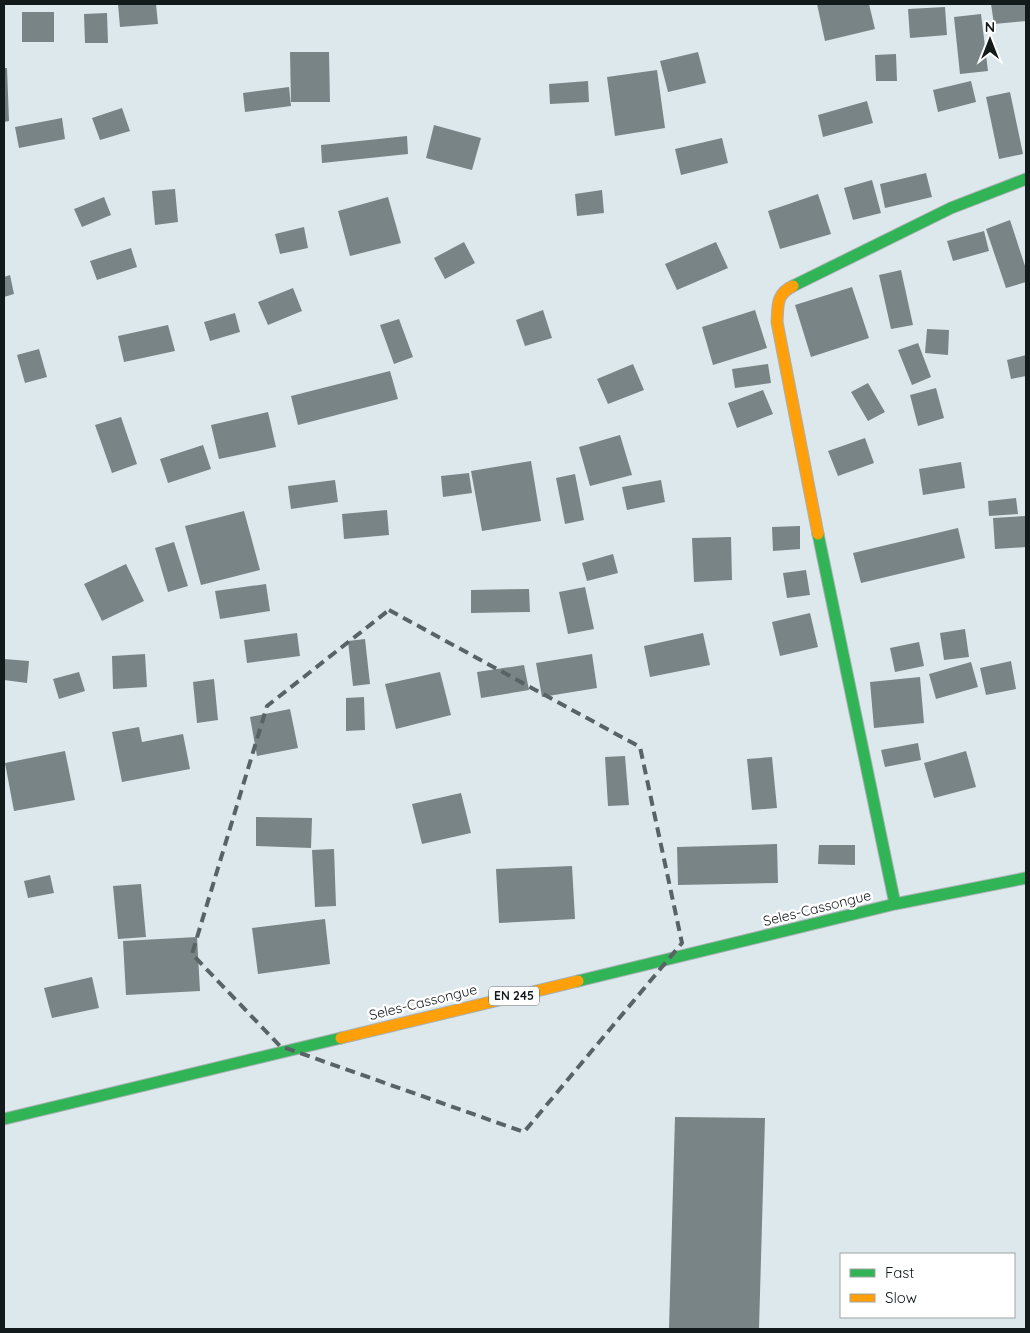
<svg xmlns="http://www.w3.org/2000/svg" width="1030" height="1333" viewBox="0 0 1030 1333" font-family="Quicksand,sans-serif">
  <style>
    .building { fill: #798486 }
    .lines { fill: none; stroke-linecap: round; stroke-linejoin: round }
    .fast-casing { stroke: #a8b1b4; stroke-width: 13 }
    .slow-casing { stroke: #a8b1b4; stroke-width: 13 }
    .fast { stroke: #30b455; stroke-width: 11 }
    .slow { stroke: #ff9f0a; stroke-width: 11 }
    .marked { fill: none; stroke: #596265; stroke-width: 4; stroke-dasharray: 10 6; stroke-linejoin: round }
    .labels { text-anchor: middle; stroke-width: 5; stroke-linejoin: round; paint-order: stroke }
    .shield { fill: #fff; stroke: #595f60; stroke-width: 1 }
    .shield-label { font-size: 12px; font-weight: bold; fill: #121a1c }
    .street-label { font-size: 14px; fill: #121a1c; stroke: #fff }
  </style>
  <rect width="100%" height="100%" fill="#dde8ed"/>
  <path class="building" d="M118,4H156L158,24L120,27Z
    M817,4H869L875,29L825,41Z
    M991,4H1026V21L994,24Z
    M945,7L947,35L910,38L908,9Z
    M22,12H54V42H22Z
    M107,13L108,43H85L84,14Z
    M981,14L988,71L960,74L954,17Z
    M290,52H329L330,102H291Z
    M698,52L706,83L668,92L660,61Z
    M896,54L897,81H876L875,55Z
    M4,68H7L9,121L4,122Z
    M657,70L665,128L615,136L607,77Z
    M588,81L589,102L550,104L549,84Z
    M971,81L976,102L938,112L933,90Z
    M289,87L291,106L245,112L243,93Z
    M1010,92L1023,154L999,159L986,97Z
    M867,101L873,123L823,137L818,115Z
    M122,108L130,131L100,140L92,118Z
    M62,118L65,139L19,148L15,127Z
    M434,125L481,138L472,170L426,158Z
    M407,136L408,154L322,163L321,145Z
    M722,138L728,163L681,175L675,149Z
    M926,173L932,197L885,208L880,184Z
    M872,180L881,213L853,220L844,188Z
    M175,189L178,222L155,225L152,191Z
    M602,190L604,213L577,216L575,194Z
    M818,194L831,234L780,249L768,211Z
    M104,197L111,215L82,227L74,209Z
    M388,197L401,243L350,256L338,211Z
    M1010,220L1026,269V282L1006,288L986,229Z
    M304,227L308,248L280,254L275,234Z
    M984,231L989,251L953,261L947,241Z
    M464,242L475,263L445,279L434,258Z
    M716,242L728,268L677,290L665,264Z
    M131,248L137,267L97,280L90,261Z
    M901,270L913,325L891,329L879,275Z
    M10,275L14,294L4,297V277Z
    M852,287L869,338L811,357L795,305Z
    M293,288L302,311L268,325L258,302Z
    M543,310L552,338L525,346L516,320Z
    M755,310L767,348L713,365L702,327Z
    M235,313L240,332L210,341L204,322Z
    M399,319L413,357L394,364L380,325Z
    M168,325L175,351L124,362L118,336Z
    M927,329L949,330L948,355L925,353Z
    M918,343L931,377L912,385L898,350Z
    M39,349L47,377L25,383L17,355Z
    M1026,355V376L1011,379L1007,360Z
    M633,364L644,390L608,404L597,379Z
    M768,364L771,383L735,388L732,369Z
    M390,371L398,399L298,425L291,396Z
    M868,383L885,412L868,421L851,392Z
    M936,388L944,418L918,426L910,395Z
    M763,390L773,414L737,428L728,403Z
    M268,412L276,447L219,459L211,425Z
    M121,417L137,464L112,473L95,425Z
    M620,435L632,475L590,486L579,447Z
    M865,438L874,463L838,476L828,451Z
    M203,445L211,469L168,483L160,459Z
    M531,461L541,521L482,531L471,471Z
    M961,462L965,488L923,495L919,469Z
    M469,473L472,493L443,497L441,476Z
    M575,474L584,520L565,524L556,478Z
    M335,480L338,502L291,509L288,486Z
    M661,480L665,502L627,510L622,487Z
    M1016,498L1018,514L989,516L988,501Z
    M387,510L389,535L344,539L342,514Z
    M244,511L260,570L201,585L185,526Z
    M1026,516V547L995,549L993,518Z
    M800,526V549L773,551L772,527Z
    M958,528L965,558L861,583L853,553Z
    M731,537L732,580L694,582L692,538Z
    M174,542L188,586L168,592L155,548Z
    M613,554L618,573L587,581L582,563Z
    M126,564L144,601L102,621L84,584Z
    M806,570L810,595L787,598L783,573Z
    M266,584L270,611L220,619L215,591Z
    M585,587L594,629L568,634L559,592Z
    M529,589L530,612L471,613V590Z
    M810,613L818,647L780,656L772,622Z
    M965,629L969,657L944,660L940,633Z
    M297,633L300,656L247,663L244,640Z
    M703,633L710,665L650,677L644,646Z
    M365,639L370,684L353,686L348,641Z
    M919,642L924,666L895,672L890,648Z
    M145,654L147,687L113,689L112,656Z
    M592,654L597,688L542,697L536,663Z
    M4,659L29,661L27,683L4,680Z
    M1011,661L1016,689L986,695L980,668Z
    M971,662L978,687L936,699L929,674Z
    M524,665L529,690L481,698L477,672Z
    M79,672L85,691L59,699L53,679Z
    M440,672L451,715L396,729L385,684Z
    M920,677L924,723L874,728L870,682Z
    M214,679L218,720L197,723L193,682Z
    M364,697L365,730L346,731V698Z
    M290,709L298,748L257,756L250,717Z
    M139,727L142,742L183,734L190,769L122,782L112,732Z
    M918,743L921,760L885,767L881,750Z
    M65,751L75,800L14,811L5,763Z
    M966,751L976,787L934,798L924,763Z
    M625,756L629,805L608,806L605,757Z
    M772,757L777,808L752,810L747,759Z
    M461,793L471,833L422,844L412,804Z
    M256,817L312,818L311,848L256,846Z
    M777,844L778,883L678,885L677,847Z
    M819,845H855V865L818,864Z
    M334,849L336,906L315,907L312,850Z
    M572,866L575,919L499,923L496,869Z
    M50,875L54,893L28,898L24,881Z
    M141,884L146,937L118,939L113,886Z
    M325,919L330,964L258,974L252,928Z
    M197,937L200,991L126,995L123,941Z
    M92,977L99,1008L52,1018L44,988Z
    M675,1117L765,1118L759,1329H669Z"/>
  <g class="lines">
    <defs>
      <path id="fast" d="M793,286L951,208L1026,179
        M818,534L895,904
        M578,981L895,904L1026,878
        M4,1119L341,1038"/>
      <path id="slow" d="M793,286C776,294 778,306 777,322L818,534
        M341,1038L578,981"/>
    </defs>
    <use href="#fast" class="fast-casing"/>
    <use href="#slow" class="slow-casing"/>
    <use href="#fast" class="fast"/>
    <use href="#slow" class="slow"/>
  </g>
  <path class="marked" d="M389,610L640,747L682,943L524,1132L280,1046L192,954L267,706Z"/>
  <g class="labels">
    <rect class="shield" x="489" y="986.5" width="50" height="19" rx="4"/>
    <g class="shield-label">
      <text x="514" y="1000">EN 245</text>
    </g>
    <g class="street-label">
      <text transform="translate(817 908) rotate(-14)" y="5">Seles-Cassongue</text>
      <text transform="translate(423 1002) rotate(-14)" y="5">Seles-Cassongue</text>
    </g>
  </g>
  <rect width="1030" height="1333" fill="none" stroke="#121a1c" stroke-width="10"/>
  <rect x="840" y="1253" width="175" height="65" fill="#ffffff" stroke="#a0a3a4"/>
  <rect x="850" y="1269" width="25" height="8" fill="#30b455" stroke="#a0a3a4"/>
  <text x="885" y="1278" font-size="15" fill="#121a1c">Fast</text>
  <rect x="850" y="1294" width="25" height="8" fill="#ff9f0a" stroke="#a0a3a4"/>
  <text x="885" y="1303" font-size="15" fill="#121a1c">Slow</text>
  <g transform="translate(990 40)" stroke="#ffffff" stroke-width="4" paint-order="stroke">
  <path d="M0-4L9 19L0 12L-9 19Z" fill="#121a1c"/>
  <text y="-8" font-size="14" font-weight="bold" text-anchor="middle" fill="#121a1c">N</text>
  </g>
</svg>
